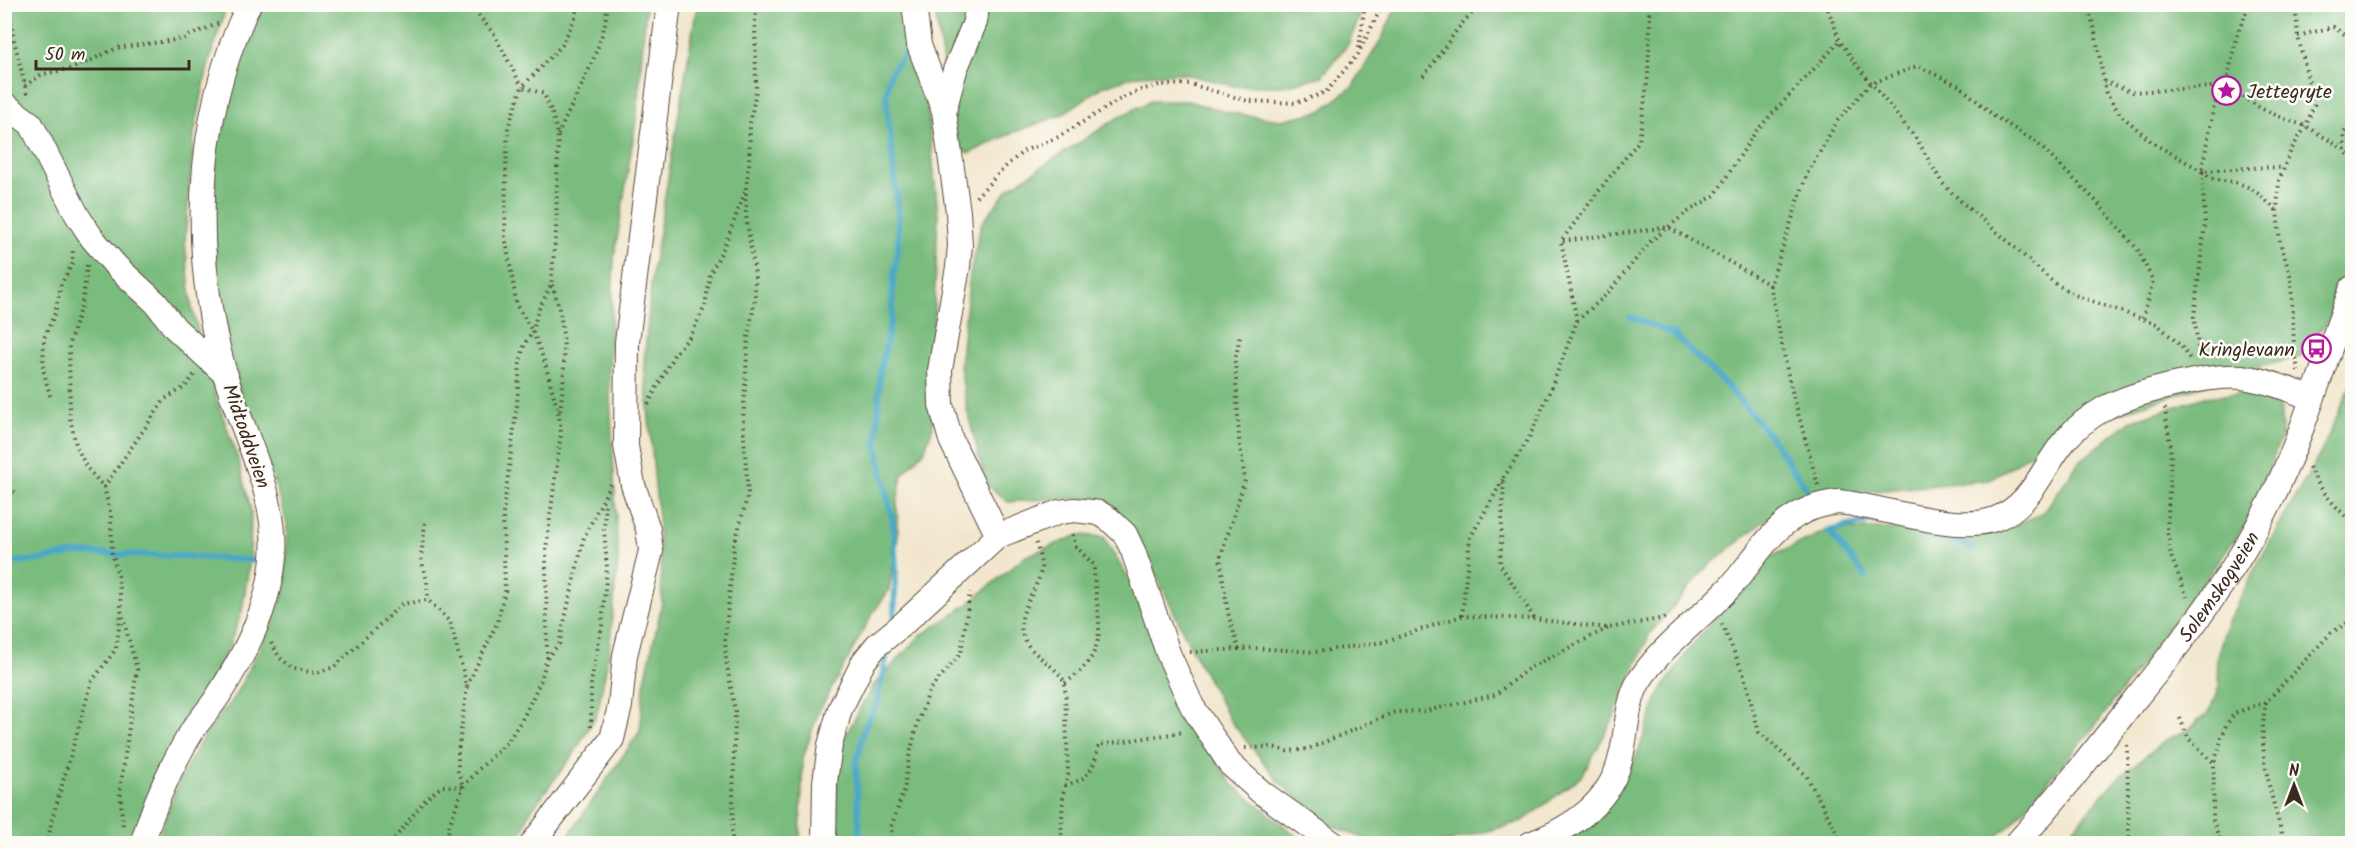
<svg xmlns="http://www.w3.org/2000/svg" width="2357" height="848" viewBox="0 0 2357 848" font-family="Kalam,sans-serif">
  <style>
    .forest { fill: #7abc7e; stroke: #5a734e; stroke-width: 1.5 }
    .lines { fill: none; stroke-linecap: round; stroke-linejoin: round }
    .stream { stroke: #48a8c7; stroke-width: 6 }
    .minor-casing { stroke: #564638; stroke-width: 26 }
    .path { stroke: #564638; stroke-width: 4; stroke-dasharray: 1.5 4.5; stroke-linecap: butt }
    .minor { stroke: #fff; stroke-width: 24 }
    .labels { text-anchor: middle; stroke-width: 5; stroke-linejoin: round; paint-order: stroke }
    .poi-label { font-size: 20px; fill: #3b2a1e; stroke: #fdfcf7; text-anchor: start }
    .street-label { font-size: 20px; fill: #3b2a1e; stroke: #fdfcf7 }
  </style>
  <rect width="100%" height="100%" fill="#fdfcf7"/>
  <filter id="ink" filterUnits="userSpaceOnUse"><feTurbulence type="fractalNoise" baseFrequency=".0167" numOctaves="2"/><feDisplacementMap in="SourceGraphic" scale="12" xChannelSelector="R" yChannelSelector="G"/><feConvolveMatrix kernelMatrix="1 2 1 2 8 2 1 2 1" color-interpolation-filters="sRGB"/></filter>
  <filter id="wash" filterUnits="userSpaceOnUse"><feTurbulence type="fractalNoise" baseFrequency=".008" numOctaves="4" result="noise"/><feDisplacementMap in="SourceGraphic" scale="24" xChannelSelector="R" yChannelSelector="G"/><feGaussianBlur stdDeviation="1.35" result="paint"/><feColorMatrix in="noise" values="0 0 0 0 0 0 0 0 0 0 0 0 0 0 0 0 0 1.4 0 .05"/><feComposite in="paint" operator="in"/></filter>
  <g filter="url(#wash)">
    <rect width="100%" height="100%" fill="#f2e7ce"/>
    <path class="forest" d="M5,5H227L208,66L194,134L185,241L192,309L217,400L237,456L251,510L250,560L242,611L228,649L132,843L5,844Z
      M264,5H646L637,114L614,259L609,373L618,559L609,653L597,714L573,755L529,813L519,843L156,844L177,785L202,739L234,697L267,635L285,590L287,524L273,478L245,412L226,334L215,259L212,203L217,138L230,81Z
      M697,5H909L928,113L938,213L933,336L927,387L933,427L924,451L902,475L897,503L898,537L889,590L873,613L818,713L803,758L800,843L566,844L571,832L640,731L644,685L662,603L659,529L644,364L652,274Z
      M934,5H1365L1348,44L1322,76L1284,86H1234L1181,73L1138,75L1104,86L1061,115L1012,133L970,153L956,148Z
      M1397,5H2352V267L2331,316L2300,357L2255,368L2065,431L1990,480L1809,497L1768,518L1706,568L1650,633L1613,719L1582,776L1523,821L1444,843H1374L1331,825L1281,784L1230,720L1195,656L1153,568L1129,527L1102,500L1062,498L1008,502L986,484L967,410L960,366L970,274L981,224L1009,188L1119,117L1151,101H1188L1230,113L1281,120L1321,111L1353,86L1382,38Z
      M2352,383V843H2060L2119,777L2166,740L2188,730L2210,711L2220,684L2216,660L2226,626L2254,570L2321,452Z
      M2252,392L2280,400L2282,435L2247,523L2099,721L2011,825L1988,843L1561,844L1606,805L1637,755L1659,694L1689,649L1766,559L1830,529H1887L1960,536L2014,526L2043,513L2079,462L2130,421L2205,397Z
      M1079,535L1104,537L1131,583L1174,698L1232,784L1305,843L836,844L837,751L872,687L920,636L967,605L1024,557Z"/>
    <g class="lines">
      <path class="stream" d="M928,17L932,4
        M1631,317L1673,334L1725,384L1768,433L1813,498
        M1909,527L1971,547
        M4,563L39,560L76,553L184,556L259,561
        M1866,577L1829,531L1879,519
        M894,617L896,568L893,522L877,446L880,372L892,315L893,281L898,248V211L886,96L890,73L905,54
        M860,844L856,766L864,730L877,703L887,654"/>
    </g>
  </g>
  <g filter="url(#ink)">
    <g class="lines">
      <defs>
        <g id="minor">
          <path d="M914,4L919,45L944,111L958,212L960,245L958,267L940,370L941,405L951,440L998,536"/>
          <path d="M4,104L31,124L77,215L92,238L116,266L156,303L175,328L226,375"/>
          <path d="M944,111L955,70L975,22L977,4"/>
          <path d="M142,844C154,804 172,763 194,728C202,717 211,707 218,696C245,654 269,608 273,558C278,497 246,441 228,384C190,262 193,121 249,4"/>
          <path d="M532,844L612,739L620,706L625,655L651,551L648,529L633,485L626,446L627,342L669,4"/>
          <path d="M824,844L825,782L830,745L840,709L864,661L877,645L904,623L998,536L1059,512L1075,510L1099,513L1109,519L1125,534L1133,551L1168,653L1192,706L1230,764L1261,792L1334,844"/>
          <path d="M1530,844C1574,827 1613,801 1622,752C1627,729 1627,702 1639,681C1663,644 1702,618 1731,586C1750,565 1765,538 1788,521C1804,509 1819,504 1838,502C1882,506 1955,534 1995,519C2033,505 2042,467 2066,439C2077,426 2091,416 2105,408C2134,392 2210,374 2242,377C2266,380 2290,390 2312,398"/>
          <path id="s1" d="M2016,844C2057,799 2095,751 2132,703C2185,638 2239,569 2275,492C2306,426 2326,355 2352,288"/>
        </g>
      </defs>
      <use href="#minor" class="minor-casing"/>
      <path class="path" d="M9,4L13,36L27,94
        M474,4L478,15L494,34L522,87
        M1826,4L1840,41L1855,63L1918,141L1942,183L1965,205L2011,244L2053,282L2075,295L2157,324L2181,346L2190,359
        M2086,4L2094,27L2106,93L2120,114L2153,143L2202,171
        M2295,4L2298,36L2314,105L2306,126L2291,150L2279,181L2277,210L2280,242L2291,278L2294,345L2298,371
        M2298,36L2333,27L2352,39
        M1359,48L1365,4
        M1423,76C1444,53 1457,21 1484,4
        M2104,81L2133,92L2226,86L2262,109L2287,120L2306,126L2345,150L2352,160
        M25,86L42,74L74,68L117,48L182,39L219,23
        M558,135C574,97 607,44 607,4
        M2345,150L2344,133L2352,123
        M976,197L1007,165L1024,151L1058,137L1126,96L1141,90L1159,85L1190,84L1248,101L1296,103L1326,92L1358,54L1383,4
        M2276,210C2265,199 2253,187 2237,183C2221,179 2216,184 2202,171C2229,170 2257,166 2284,168
        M1563,241L1668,227L1770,285
        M87,265L83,299L69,344L70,418L76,445L86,467L104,487L111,515L112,553L119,579L121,611L137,669L120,791L123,828
        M552,285C567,326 566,369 560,411
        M1577,321L1608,293L1651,241L1686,213L1715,195L1756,131L1840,41
        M2200,359L2194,317L2205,224L2202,171L2214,105L2226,86L2237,34L2250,4
        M50,396L43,369L44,338L55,313L61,285L72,264L73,250
        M648,404L674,355L691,335L705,306L710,274L724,247L745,192
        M2165,408L2171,454L2167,531L2171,556L2187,597
        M2309,467C2320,490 2333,505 2352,522
        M4,485L15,492
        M1818,485L1790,384L1770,285L1807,174L1838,120L1870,84L1917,66L1960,86L1994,116L2036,142L2096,201L2138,250L2153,281L2143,318
        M104,487L165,399L185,387L195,374
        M425,523L421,558L427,581L428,600
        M1036,543C1038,550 1042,563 1041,570C1038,590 1015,613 1023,636C1031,657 1056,664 1065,683L1068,774L1063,795L1061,844
        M1462,616L1470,538L1504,478
        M1534,618L1500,564L1504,477L1528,440L1550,391L1577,321L1561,241L1607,180L1639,141L1648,76L1650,21L1648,4
        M1722,624L1744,675L1759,732L1806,775L1835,829L1840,844
        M271,643L280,658L294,669L317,673L334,667L402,604L428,600L450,622L467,686L458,752V771L463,787L442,786L426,799L390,844
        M1239,650L1228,613L1220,558L1245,480L1239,439L1237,397L1235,361L1240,336
        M1190,652L1254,648L1315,652L1383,642L1462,616L1534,619L1608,628L1665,618
        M547,658L559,644L584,537L611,484
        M1065,683C1117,648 1094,616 1094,565L1076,547L1072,532
        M467,686L497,623L505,591L503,514L517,405L520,361L525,343L533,332L537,313L551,285L556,231L558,135L552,113L544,94L523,87
        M2266,702C2256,750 2272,798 2285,844
        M2180,718L2188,738L2214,763
        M591,727V683L602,625L607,567L604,529L605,502
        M2127,745L2129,844
        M1245,748L1273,747L1287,751L1308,749L1395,712L1426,711L1495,695L1529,668L1608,628
        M1065,785C1091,779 1093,768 1099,745L1184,732
        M48,844L51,823L92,681L116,649L121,613
        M446,844L450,823L463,787L480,768L507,743L524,716L541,680L547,658L546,549L561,433L559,415L545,363L533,332L517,306L505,236L506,169L508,127L522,87L562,45L576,16L578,4
        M732,844L735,711L726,659L725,638L734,546L748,494L743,422L748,337L755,300V274L746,216V188L749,164L750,123L756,91L755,18L758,4
        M893,844L891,827L904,791L909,757L918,722L930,689L961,653L970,592
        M2221,844L2213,820L2214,763L2226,725L2235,713L2266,702L2331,633L2352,620"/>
      <use href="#minor" class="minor"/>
    </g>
  </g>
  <defs>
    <symbol id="sight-ring" viewBox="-11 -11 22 22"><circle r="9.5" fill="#fdfcf7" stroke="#b5179e" stroke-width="1.5"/><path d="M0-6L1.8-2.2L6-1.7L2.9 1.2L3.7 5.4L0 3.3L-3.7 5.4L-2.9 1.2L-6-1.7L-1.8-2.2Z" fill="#b5179e"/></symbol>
    <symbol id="bus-ring" viewBox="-11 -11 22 22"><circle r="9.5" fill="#fdfcf7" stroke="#b5179e" stroke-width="1.5"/><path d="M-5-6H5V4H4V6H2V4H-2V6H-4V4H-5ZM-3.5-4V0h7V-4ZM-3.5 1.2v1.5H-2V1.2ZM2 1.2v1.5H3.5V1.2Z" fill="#b5179e"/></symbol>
  </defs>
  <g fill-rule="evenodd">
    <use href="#sight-ring" x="2210" y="74" width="33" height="33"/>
    <use href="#bus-ring" x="2300" y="332" width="33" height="33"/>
  </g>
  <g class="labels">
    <g class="poi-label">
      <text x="2247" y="98">Jettegryte</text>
      <text x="2295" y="356" text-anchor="end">Kringlevann</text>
    </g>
    <g class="street-label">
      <text transform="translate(247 436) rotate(71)" y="7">Midtoddveien</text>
      <text dy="7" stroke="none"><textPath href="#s1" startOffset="328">Solemskogveien</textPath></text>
    </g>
  </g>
  <rect width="2357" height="848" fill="none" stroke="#fdfcf7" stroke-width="24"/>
  <g transform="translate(2294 785)" stroke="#fdfcf7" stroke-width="4.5" paint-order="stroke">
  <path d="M0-4.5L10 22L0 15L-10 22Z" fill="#3b2a1e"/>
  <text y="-9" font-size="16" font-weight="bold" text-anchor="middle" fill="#3b2a1e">N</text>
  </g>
  <path d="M36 60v9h153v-9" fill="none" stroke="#3b2a1e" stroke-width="3"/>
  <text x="45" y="60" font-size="18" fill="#3b2a1e" stroke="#fdfcf7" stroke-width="4.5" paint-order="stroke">50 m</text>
</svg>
